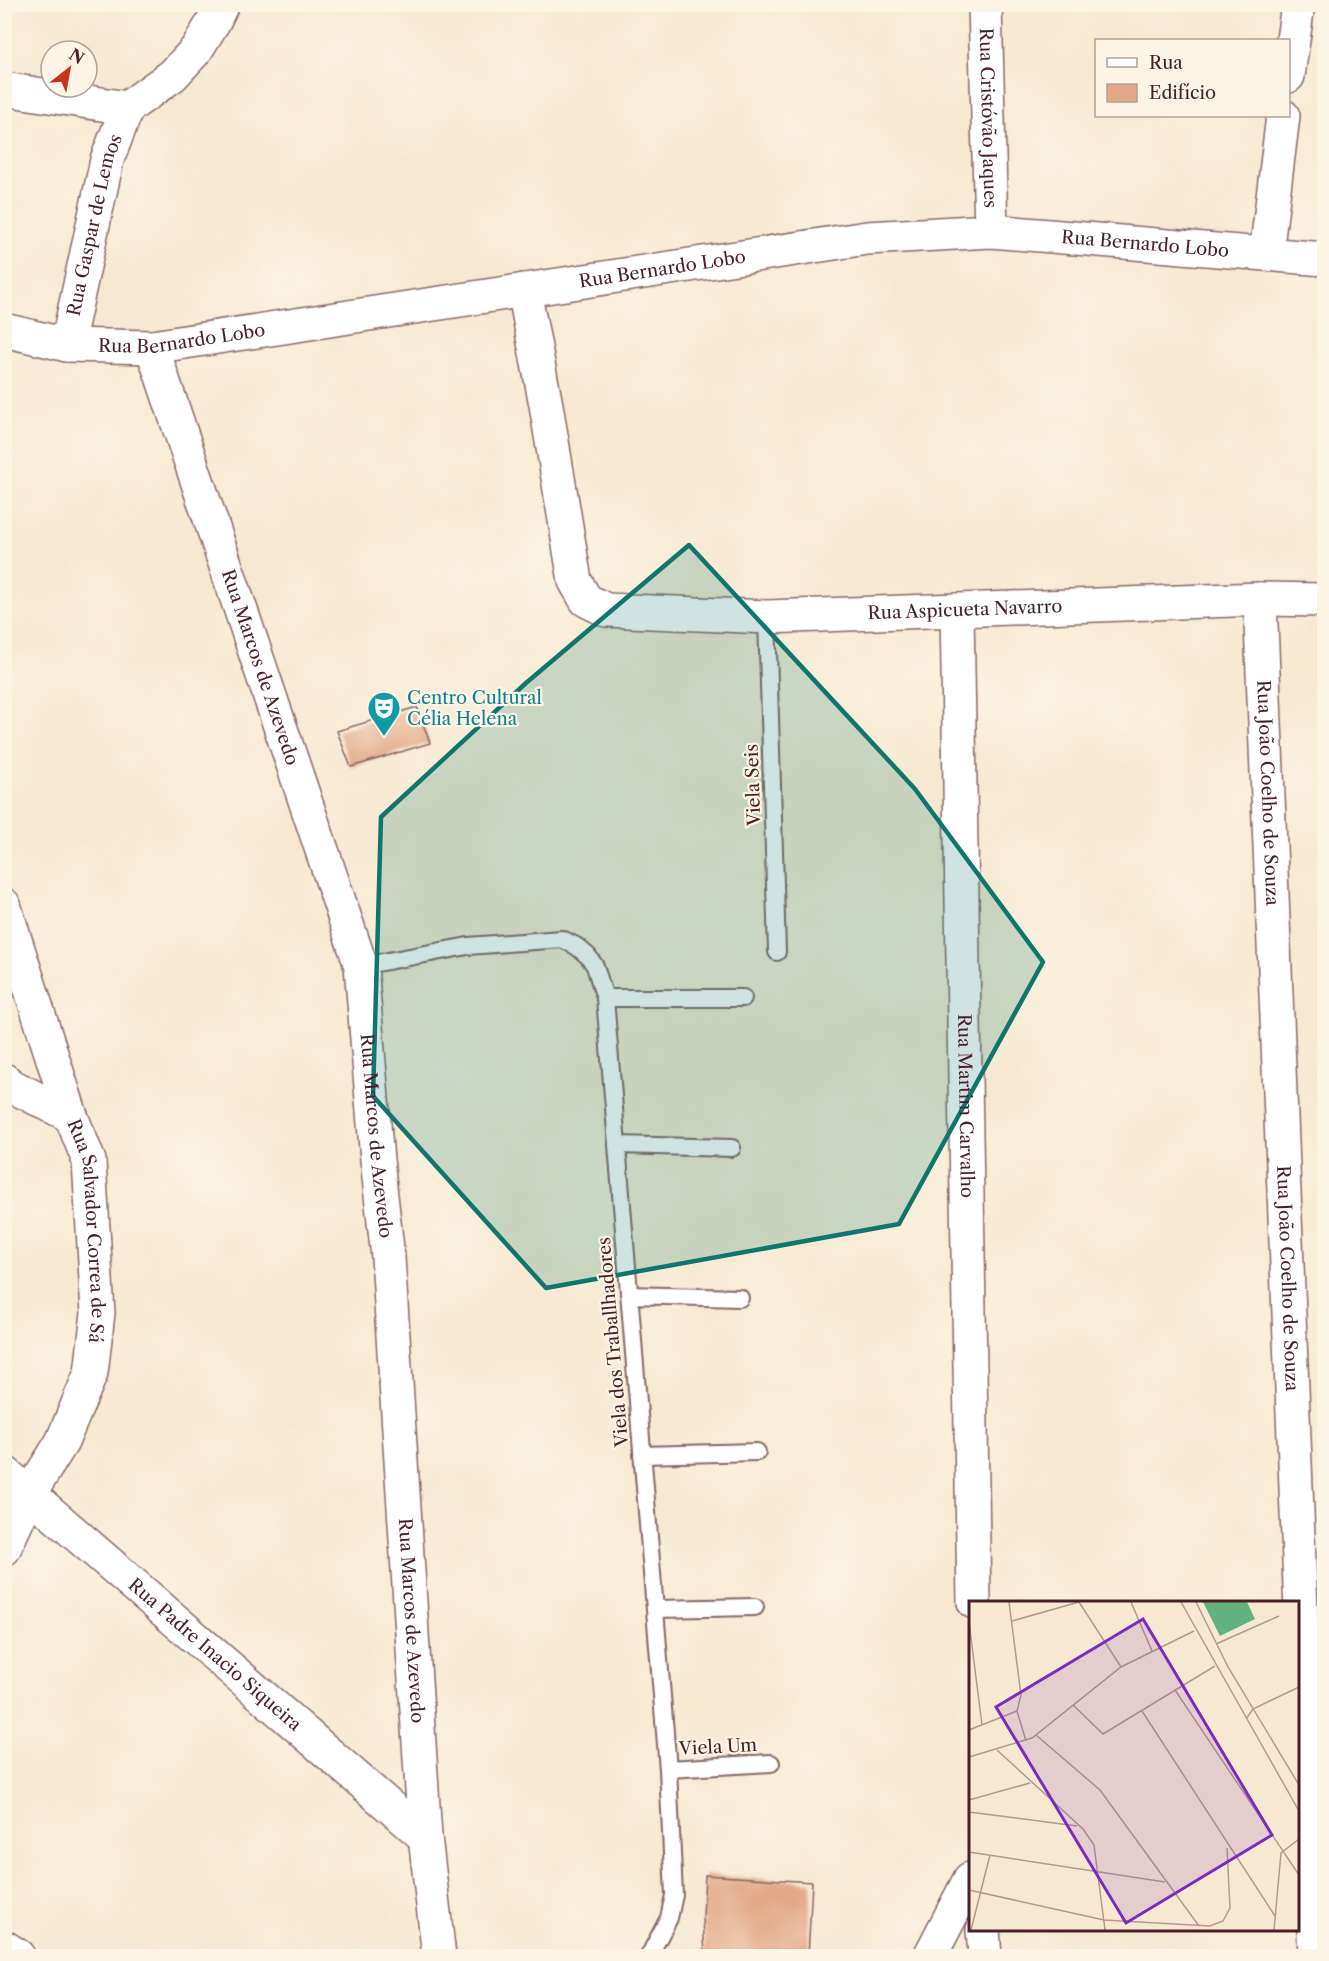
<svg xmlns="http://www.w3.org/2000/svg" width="1329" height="1961" viewBox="0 0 1329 1961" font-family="'Libre Caslon Text',serif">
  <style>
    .building { fill: #e2a886 }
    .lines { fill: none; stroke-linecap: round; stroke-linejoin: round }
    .service-casing { stroke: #876665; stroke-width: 20 }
    .minor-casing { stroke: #876665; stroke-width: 36 }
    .service { stroke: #fff; stroke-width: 16 }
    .minor { stroke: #fff; stroke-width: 33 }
    .marked { fill: #0f766e; fill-opacity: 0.2; stroke: #0f766e; stroke-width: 4.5; stroke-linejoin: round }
    .labels { text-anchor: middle; stroke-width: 4.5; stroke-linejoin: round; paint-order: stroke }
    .street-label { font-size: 18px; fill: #4a1f2b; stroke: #fcf5e5 }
    .culture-label { font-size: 18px; fill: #0d838f; stroke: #fcf5e5; text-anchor: start }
    .inset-road { fill: none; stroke: #b2988f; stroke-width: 1.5 }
    .view { fill: #7b2cbf; fill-opacity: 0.15; stroke: #7b2cbf; stroke-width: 3 }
    .inset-edge { fill: none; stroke: #4a1f2b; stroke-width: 3 }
  </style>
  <rect width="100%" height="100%" fill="#fcf5e5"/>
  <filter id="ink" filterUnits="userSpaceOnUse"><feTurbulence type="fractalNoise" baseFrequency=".0167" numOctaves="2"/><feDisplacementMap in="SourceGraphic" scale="12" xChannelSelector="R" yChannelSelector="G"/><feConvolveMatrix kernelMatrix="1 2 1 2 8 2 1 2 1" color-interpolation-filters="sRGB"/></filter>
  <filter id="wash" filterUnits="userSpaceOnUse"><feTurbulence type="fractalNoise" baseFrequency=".008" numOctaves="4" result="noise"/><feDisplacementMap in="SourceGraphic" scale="24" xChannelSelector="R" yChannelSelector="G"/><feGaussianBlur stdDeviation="1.35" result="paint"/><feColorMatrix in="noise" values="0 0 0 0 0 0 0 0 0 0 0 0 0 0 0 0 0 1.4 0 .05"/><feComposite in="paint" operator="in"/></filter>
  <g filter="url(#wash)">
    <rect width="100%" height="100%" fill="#f7e9d1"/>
    <g id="blocks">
      <path class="building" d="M417,707L430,743L351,767L337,731Z
        M705,1875L812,1882L808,1956L705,1955L703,1918Z"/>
    </g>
  </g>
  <g filter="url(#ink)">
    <use href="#blocks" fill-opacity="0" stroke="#876665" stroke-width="1.5"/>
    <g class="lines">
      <defs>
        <path id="service" d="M767,617L777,952
          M361,966L468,946L562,939L576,946L588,956L595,966L605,998L668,1769L674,1895L669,1918L649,1956
          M605,998H743
          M617,1145L732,1148
          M629,1295L740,1298
          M642,1455L757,1452
          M656,1609L755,1607
          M668,1769L771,1763"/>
        <g id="minor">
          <path id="s1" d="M985,4L991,231"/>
          <path d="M1288,76L1298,4"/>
          <path d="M4,89L127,108"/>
          <path d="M1266,254L1283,116"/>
          <path id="s2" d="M524,290L546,405L575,581L586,600L606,610L767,617L1260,599L1324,600"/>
          <path id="s3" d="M4,330L67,345L152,347L867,238L991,231L1324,259"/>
          <path id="s4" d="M67,345L107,160L127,108L173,75L196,50L214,21L222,4"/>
          <path id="s5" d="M152,347L361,966L377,1160L388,1257L425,1837L439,1956"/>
          <path id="s6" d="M1260,599L1315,1956"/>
          <path id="s7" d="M957,610L974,1602"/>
          <path id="s8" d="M4,905L71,1116L89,1161L98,1313L91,1373L62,1442L30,1493L4,1549"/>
          <path d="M4,1080L12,1086L71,1116"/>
          <path id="s9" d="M4,1472L425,1837"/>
          <path d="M983,1930L985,1956"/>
          <path d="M4,1947L18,1956"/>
          <path d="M930,1956L970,1879"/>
        </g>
      </defs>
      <use href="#service" class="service-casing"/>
      <use href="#minor" class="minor-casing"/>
      <use href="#service" class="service"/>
      <use href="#minor" class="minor"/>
    </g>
  </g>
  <path class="marked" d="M689,545L915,789L1043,962L899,1224L546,1288L373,1096L381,817L526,683Z"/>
  <defs>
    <symbol id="theatre-pin" viewBox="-11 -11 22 30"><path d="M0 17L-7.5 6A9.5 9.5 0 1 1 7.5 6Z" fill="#0f9aa8" stroke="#fcf5e5"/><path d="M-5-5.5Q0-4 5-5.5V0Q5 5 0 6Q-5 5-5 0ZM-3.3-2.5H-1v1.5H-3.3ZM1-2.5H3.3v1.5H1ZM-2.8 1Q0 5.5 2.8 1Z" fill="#fff"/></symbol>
  </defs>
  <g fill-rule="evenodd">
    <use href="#theatre-pin" x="365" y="689" width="38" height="52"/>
  </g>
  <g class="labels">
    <g class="street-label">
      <text dy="6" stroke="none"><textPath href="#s1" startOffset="114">Rua Cristóvão Jaques</textPath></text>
      <text dy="6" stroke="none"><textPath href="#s4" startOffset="123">Rua Gaspar de Lemos</textPath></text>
      <text dy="6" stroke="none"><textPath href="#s3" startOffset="1152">Rua Bernardo Lobo</textPath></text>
      <text dy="6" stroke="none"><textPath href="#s3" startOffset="666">Rua Bernardo Lobo</textPath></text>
      <text dy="6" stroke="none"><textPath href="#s3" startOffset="180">Rua Bernardo Lobo</textPath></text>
      <text dy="6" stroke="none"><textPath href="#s2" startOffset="699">Rua Aspicueta Navarro</textPath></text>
      <text dy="6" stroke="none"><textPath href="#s5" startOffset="338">Rua Marcos de Azevedo</textPath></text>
      <text transform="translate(753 785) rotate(-92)" y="6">Viela Seis</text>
      <text dy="6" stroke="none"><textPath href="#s6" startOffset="194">Rua João Coelho de Souza</textPath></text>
      <text dy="6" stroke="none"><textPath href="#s7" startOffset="496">Rua Martim Carvalho</textPath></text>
      <text dy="6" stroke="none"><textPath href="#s5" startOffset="824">Rua Marcos de Azevedo</textPath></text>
      <text dy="6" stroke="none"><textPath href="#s8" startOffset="339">Rua Salvador Correa de Sá</textPath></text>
      <text dy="6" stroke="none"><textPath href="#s6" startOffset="680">Rua João Coelho de Souza</textPath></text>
      <text transform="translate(613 1342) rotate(-95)" y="6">Viela dos Traballhadores</text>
      <text dy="6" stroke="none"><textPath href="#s5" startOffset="1310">Rua Marcos de Azevedo</textPath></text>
      <text dy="6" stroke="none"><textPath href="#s9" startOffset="279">Rua Padre Inacio Siqueira</textPath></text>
      <text transform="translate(718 1747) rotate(-3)" y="6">Viela Um</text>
    </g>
    <g class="culture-label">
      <text x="407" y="704">Centro Cultural<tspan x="407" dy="21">Célia Helena</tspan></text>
    </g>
  </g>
  <g transform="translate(969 1601)">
    <rect width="330" height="330" fill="#f7e9d1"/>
    <path d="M234,1H278L286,18L251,35Z" fill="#62b27f"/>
    <path class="inset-road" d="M40,1L52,94L48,110L57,140M110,1L152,66M162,1L183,50M212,1L330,210M227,1L259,66L330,184M43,20L110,1M0,21L13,124M247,43L310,15M206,89L330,274M104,104L134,133L246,65M173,110L306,315M277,118L284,108L330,86M0,129L48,110M67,134L131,189L230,325M28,149L114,228L125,244L136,329M0,156L63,137L152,66L225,30M0,199L61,182M0,211L108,225M0,251L196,281M0,289L135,319L241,325L254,320L261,307L258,247M2,329L21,254M305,329L312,252L330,238"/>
    <path class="view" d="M174,18L303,234L157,322L27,106Z"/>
    <rect width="330" height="330" class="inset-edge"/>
  </g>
  <rect width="1329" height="1961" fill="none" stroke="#fcf5e5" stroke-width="24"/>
  <rect x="1095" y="39" width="195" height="78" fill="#fcf5e5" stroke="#b59f9b" stroke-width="1.5"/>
  <rect x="1107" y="58" width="30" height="9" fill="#ffffff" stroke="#b59f9b" stroke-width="1.5"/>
  <text x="1149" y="69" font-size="18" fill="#4a1f2b">Rua</text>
  <rect x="1107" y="84" width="30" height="18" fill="#e2a886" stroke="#b59f9b" stroke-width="1.5"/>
  <text x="1149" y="99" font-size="18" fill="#4a1f2b">Edifício</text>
  <g transform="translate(69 69) rotate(31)"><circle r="28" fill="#fcf5e5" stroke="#b59f9b" stroke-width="1.5"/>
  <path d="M0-4.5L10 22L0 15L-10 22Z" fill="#c8321e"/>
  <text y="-9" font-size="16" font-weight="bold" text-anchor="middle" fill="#4a1f2b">N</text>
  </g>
</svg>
